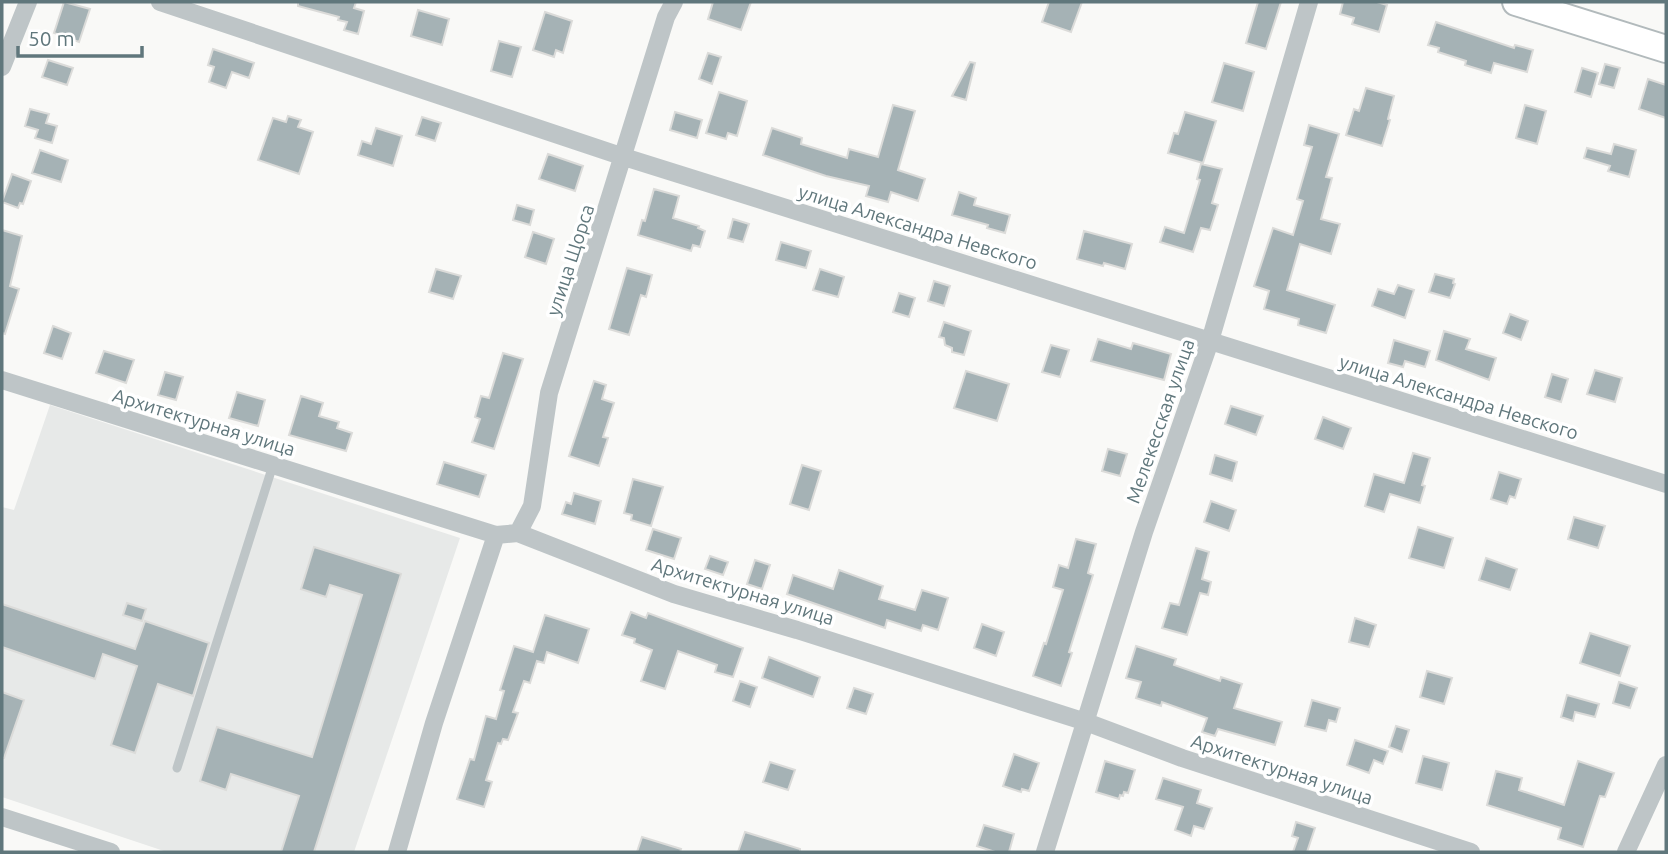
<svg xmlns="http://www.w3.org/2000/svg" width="1668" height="854" viewBox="0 0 1668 854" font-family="Ubuntu,sans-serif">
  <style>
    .built { fill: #e7e9e8 }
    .building { fill: #a5b2b5; stroke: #dbdbd9; stroke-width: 2 }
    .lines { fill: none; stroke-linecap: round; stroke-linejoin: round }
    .primary-casing { stroke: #b2babc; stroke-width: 30 }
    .service { stroke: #bec5c7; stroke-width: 9 }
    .minor { stroke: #bec5c7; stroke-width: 18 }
    .primary { stroke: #fff; stroke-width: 26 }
    .labels { text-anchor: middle; stroke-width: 7; stroke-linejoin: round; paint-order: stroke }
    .street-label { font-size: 19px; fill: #60777c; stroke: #fff }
  </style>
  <rect width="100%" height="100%" fill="#f9f9f7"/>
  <path class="built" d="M50,405L460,538L354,852H167L2,797V507L14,510Z"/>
  <path class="building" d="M64,2L90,9L79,42L54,33Z
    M298,2H356L354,8L364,11L358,34L344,30L347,22L338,20L339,17L298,6Z
    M713,2H751L741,30L708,19Z
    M1049,2H1082L1071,32L1042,22Z
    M1258,2H1281L1266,49L1246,43Z
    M1343,2H1377L1387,5L1379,32L1352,24L1354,18L1340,14Z
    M418,10L449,19L442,45L411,36Z
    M545,12L572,21L563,53L556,50L554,57L533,50Z
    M1436,22L1514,48L1515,45L1533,50L1527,72L1494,63L1491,73L1465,65L1466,61L1438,52L1439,48L1428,45Z
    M499,41L521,47L512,77L491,71Z
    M213,49L254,63L249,78L232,72L226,88L209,82L214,67L208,65Z
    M708,53L721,57L712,84L699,79Z
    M48,60L73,68L67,85L42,77Z
    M970,62L975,63L966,100L952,96Z
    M1224,63L1254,72L1243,111L1212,102Z
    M1605,64L1620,68L1614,88L1599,84Z
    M1582,68L1598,73L1591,97L1575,92Z
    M1648,79L1666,85V118L1639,109Z
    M1366,88L1394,96L1388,119L1390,120L1382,146L1346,135L1354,109L1359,111Z
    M719,92L747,101L737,136L728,133L726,139L706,133Z
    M893,105L915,111L898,170L925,179L918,201L891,192L888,202L866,196L869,186L826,176L763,155L772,128L802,138L801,144L847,158L849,149L878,157Z
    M1525,105L1546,111L1537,144L1516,138Z
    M30,109L49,114L46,123L57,126L52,143L35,138L38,130L25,126Z
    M675,112L702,120L697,138L670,130Z
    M1185,112L1216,121L1203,163L1168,153L1174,133L1178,134Z
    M288,116L301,120L298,127L313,132L299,174L258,160L273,118L286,122Z
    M422,117L441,123L435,141L416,135Z
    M1309,125L1339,134L1326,177L1332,178L1321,219L1340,224L1331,254L1300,244L1287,290L1335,305L1326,333L1298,325L1299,319L1264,309L1269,291L1254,286L1273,228L1293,235L1303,201L1297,199L1312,147L1304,145Z
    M376,128L402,136L393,166L358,155L362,141L371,144Z
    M1614,144L1636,150L1629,177L1608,171L1610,166L1584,158L1587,148L1611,154Z
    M40,150L68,160L61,182L32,173Z
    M548,154L583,166L575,191L539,179Z
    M1201,164L1222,169L1212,203L1218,205L1210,230L1201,228L1193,252L1160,242L1165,227L1184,233L1200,180L1197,179Z
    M12,174L31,181L23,204L20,203L18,208L2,202Z
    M654,189L679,196L673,218L699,226L698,228L705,231L700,247L693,245L691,251L638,235L642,220L645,221Z
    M959,192L976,198L974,205L1010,215L1005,233L987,228L988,225L952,215Z
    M517,205L534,210L530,225L513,220Z
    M733,219L749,224L743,242L728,238Z
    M2,230L22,236L10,286L19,289L5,334L2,333Z
    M1084,231L1132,244L1125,269L1104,263L1103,266L1077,259Z
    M533,232L554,239L546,264L525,257Z
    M781,242L811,251L806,268L776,260Z
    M627,268L652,275L646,297L641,295L629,335L609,329Z
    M436,269L461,276L453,299L429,292Z
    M820,269L844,277L838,297L813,290Z
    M1435,274L1454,279L1453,283L1455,284L1450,298L1429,292Z
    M934,281L950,286L944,306L928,301Z
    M1398,285L1414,290L1405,318L1372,306L1378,289L1394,294Z
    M899,293L915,298L909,317L893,312Z
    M1510,314L1528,321L1521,340L1503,333Z
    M944,322L971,331L964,355L952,352V348L945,345L944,338L939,337Z
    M53,326L71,333L62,359L44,353Z
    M1444,331L1470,339L1466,349L1496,358L1489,380L1436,360Z
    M1098,339L1131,349L1133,343L1171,354L1164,380L1091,361Z
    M1394,340L1430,351L1425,367L1405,361L1403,367L1388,363Z
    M1051,345L1069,350L1060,377L1042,372Z
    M104,351L134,360L126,383L96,373Z
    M503,353L523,359L494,449L472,442L480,419L475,417L481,396L489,398Z
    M1595,370L1622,378L1615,402L1587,394Z
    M966,371L1009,384L997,421L954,408Z
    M165,372L183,377L176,400L158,395Z
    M1552,374L1568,379L1561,402L1545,397Z
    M594,381L606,385L602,399L614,403L603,437L608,438L599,466L569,456Z
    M237,392L265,400L258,426L229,418Z
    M301,396L323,403L319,416L339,422L337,428L352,433L346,451L289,435Z
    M1231,406L1263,416L1256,435L1225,424Z
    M1323,417L1351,428L1343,449L1315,439Z
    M1108,449L1127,454L1120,476L1102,471Z
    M1413,453L1430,458L1422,485L1425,486L1420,503L1390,494L1384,512L1365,506L1374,474L1404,483Z
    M1215,455L1237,462L1232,481L1210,474Z
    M444,462L486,475L479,497L437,484Z
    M802,465L821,471L809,510L790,504Z
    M1499,472L1521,479L1515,498L1510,496L1507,504L1491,499Z
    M633,479L663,487L651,526L631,520L632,515L624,513Z
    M574,493L601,501L595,524L562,514L566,502L571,504Z
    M1211,501L1236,510L1229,531L1204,522Z
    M1574,517L1605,526L1598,548L1568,539Z
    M1418,527L1453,538L1444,568L1409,558Z
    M653,529L681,538L674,559L646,550Z
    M1076,539L1096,544L1088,573L1093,575L1069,652L1072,653L1061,686L1033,676L1044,643L1046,644L1063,590L1053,587L1059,565L1068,568Z
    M314,547L401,574L314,852H281L299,796L231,774L226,790L200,781L217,727L312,757L362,595L330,585L326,597L301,589Z
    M1196,548L1209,552L1202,579L1211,582L1208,595L1200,593L1187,635L1162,628L1170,603L1179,605Z
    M710,556L728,562L723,575L705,569Z
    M1486,558L1517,569L1510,590L1479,580Z
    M755,560L770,565L762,589L747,584Z
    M839,570L883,586L879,599L915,610L922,590L948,598L938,630L923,625L921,631L887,620L885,628L787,594L793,575L833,589Z
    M127,603L146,609L142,621L123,615Z
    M2,604L135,649L145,621L209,643L193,696L158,684L135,753L111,745L137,666L103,654L95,679L2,647Z
    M631,612L646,618L648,613L743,648L733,677L715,672L717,665L678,651L665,689L641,681L652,650L634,643L635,639L622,635Z
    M545,615L589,629L578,663L547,652L544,663L537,661L530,683L524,681L513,712L518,713L508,740L503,739L501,744L498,743L486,780L492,782L484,807L457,799L470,759L474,760L486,716L496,719L504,691L500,690L514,646L533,652Z
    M1355,618L1376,625L1369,647L1349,642Z
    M982,624L1004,632L996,656L974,648Z
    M1590,633L1630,646L1620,676L1580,663Z
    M1136,646L1176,659L1174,665L1220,681L1221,677L1242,684L1234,708L1282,722L1275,745L1218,729L1215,736L1202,732L1207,718L1162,702L1161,706L1136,698L1141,682L1126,678Z
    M769,657L820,677L813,697L762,678Z
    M1427,671L1452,678L1444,704L1420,697Z
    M740,681L757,687L750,707L733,701Z
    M1619,682L1637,688L1630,708L1613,703Z
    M854,688L873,694L866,714L847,708Z
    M2,692L24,700L4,758H2Z
    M1567,695L1599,704L1595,717L1575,712L1573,721L1561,717Z
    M1312,700L1340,708L1336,722L1329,720L1326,731L1305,726Z
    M1396,726L1409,730L1402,752L1389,747Z
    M1355,740L1388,751L1383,764L1374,760L1369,773L1347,765Z
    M1014,754L1039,763L1029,791L1022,789L1021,792L1003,786Z
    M1423,756L1449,763L1442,790L1416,783Z
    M1105,761L1135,770L1128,793L1124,792L1123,796L1120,795L1119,799L1096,792Z
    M1578,761L1614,773L1605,797L1600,796L1583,847L1558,839L1561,828L1487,805L1496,771L1522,778L1519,790L1564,805Z
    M770,762L795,770L788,790L763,782Z
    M1163,778L1201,790L1197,803L1212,808L1204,829L1194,826L1191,836L1175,830L1183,807L1156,799Z
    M1296,822L1315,828L1307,852H1293L1298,838L1292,836Z
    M984,825L1014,834L1009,852H995L977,846Z
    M745,832L800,849V852H738Z
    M642,837L681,849L680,852H637Z"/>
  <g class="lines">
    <defs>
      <path id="primary" d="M1516,2L1666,49"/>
    </defs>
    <use href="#primary" class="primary-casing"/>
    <path class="service" d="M177,768L273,465"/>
    <path class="minor" d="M160,2L624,157L1666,484
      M2,67L28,2
      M2,380L496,535L518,533L674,594L797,630L1086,722L1182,758L1471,852
      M518,533L532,506L549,393L666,17L674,2
      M2,817L111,852
      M397,852L434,723L496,535
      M1045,852L1144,532L1210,341L1309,2
      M1626,852L1666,765"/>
    <use href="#primary" class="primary"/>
  </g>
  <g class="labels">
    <g class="street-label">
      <text transform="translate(918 227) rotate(17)" y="7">улица Александра Невского</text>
      <text transform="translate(570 260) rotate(-72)" y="7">улица Щорса</text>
      <text transform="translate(1459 397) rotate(17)" y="7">улица Александра Невского</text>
      <text transform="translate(1160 421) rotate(-71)" y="7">Мелекесская улица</text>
      <text transform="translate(204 422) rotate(17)" y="7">Архитектурная улица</text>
      <text transform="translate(743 591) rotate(17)" y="7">Архитектурная улица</text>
      <text transform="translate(1282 769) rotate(18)" y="7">Архитектурная улица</text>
    </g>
  </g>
  <rect width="1668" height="854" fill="none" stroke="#60777c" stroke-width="7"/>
  <path d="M18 46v10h124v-10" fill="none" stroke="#60777c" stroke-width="3.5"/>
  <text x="28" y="46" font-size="21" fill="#60777c" stroke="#ffffff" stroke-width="5" paint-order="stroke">50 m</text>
</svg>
